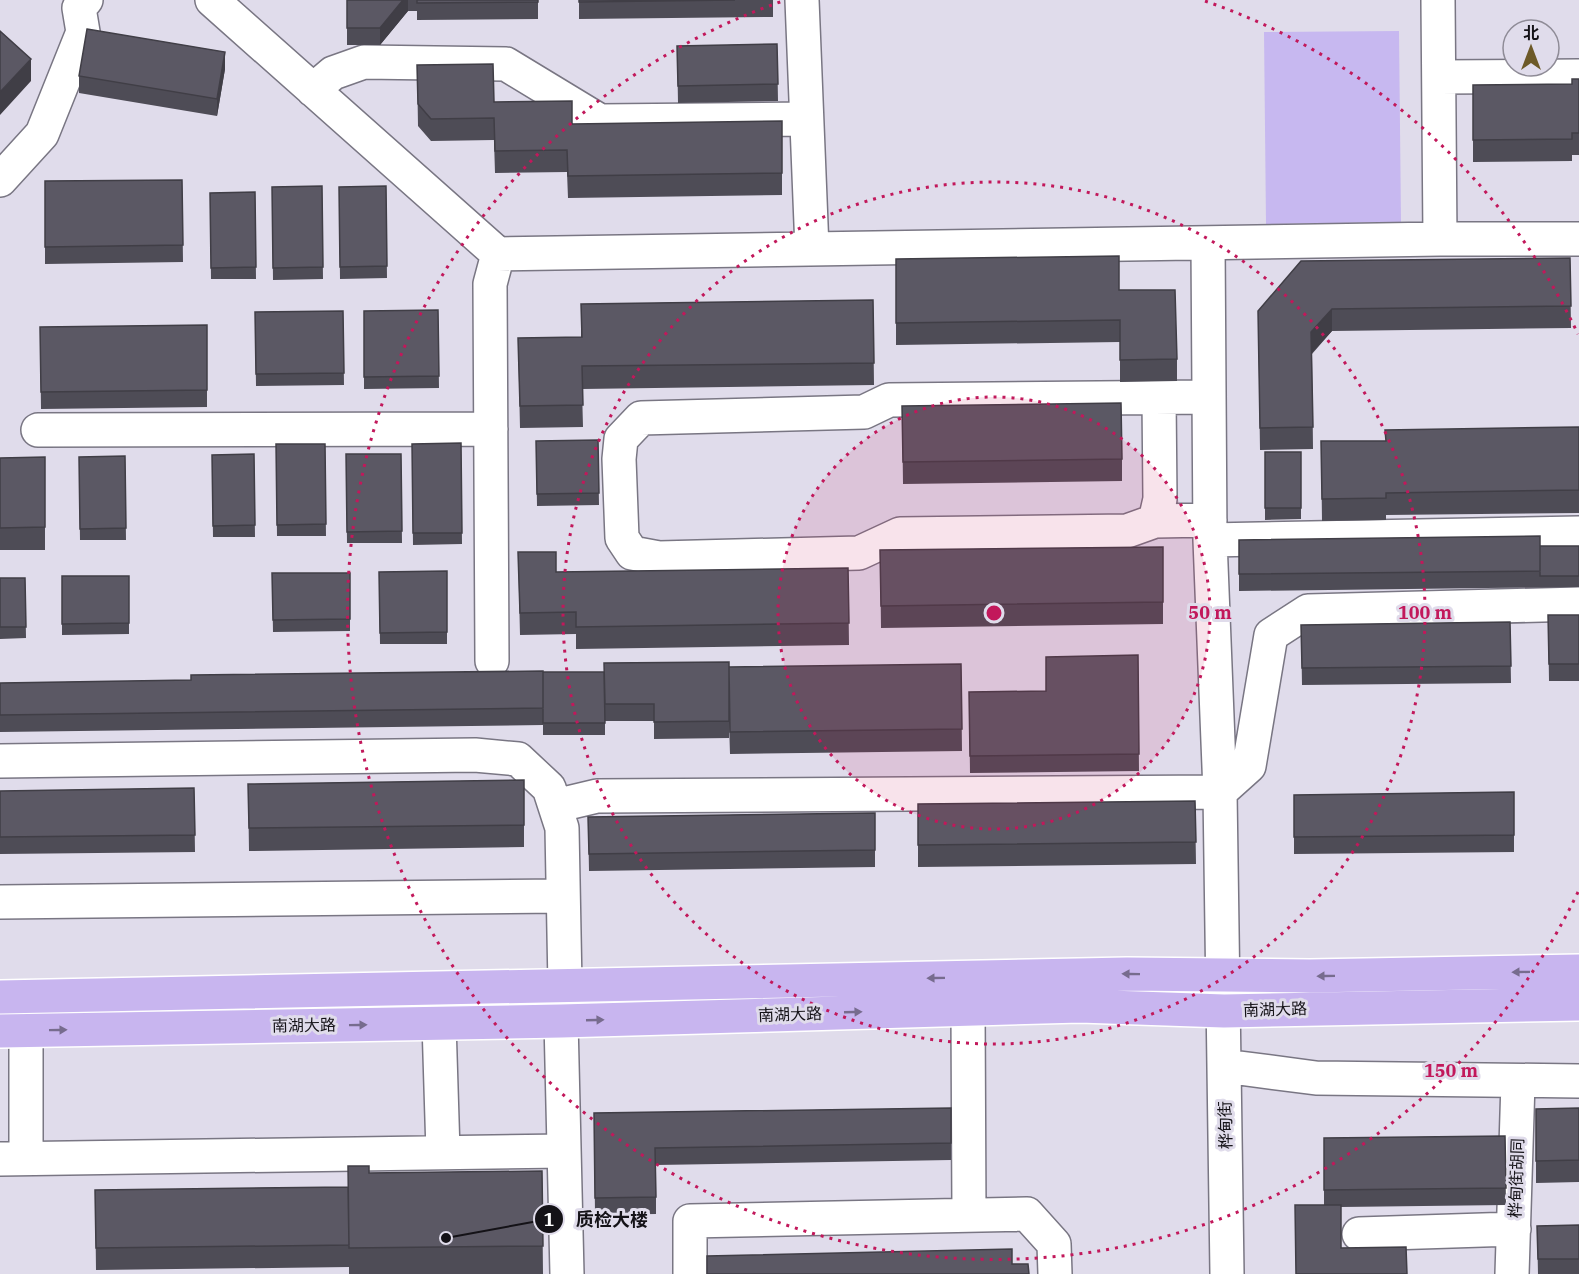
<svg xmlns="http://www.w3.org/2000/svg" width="1579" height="1274" viewBox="0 0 1579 1274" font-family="'IBM Plex Serif','Noto Sans SC',serif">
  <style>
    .pitch { fill: #c7b8f0 }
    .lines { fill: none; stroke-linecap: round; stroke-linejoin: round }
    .minor-casing { stroke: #797683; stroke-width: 36 }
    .major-casing { stroke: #fff; stroke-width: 36 }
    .minor { stroke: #fff; stroke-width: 33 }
    .major { stroke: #c8b5ef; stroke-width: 33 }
    .wall { fill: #4e4c56 }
    .shaded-wall { fill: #403e46 }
    .building { fill: #5b5864; stroke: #403e46; stroke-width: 1.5 }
    .oneway { fill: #776c8e }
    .ring { fill: none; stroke: #c2185b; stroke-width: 3; stroke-dasharray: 3 6 }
    .labels { text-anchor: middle; stroke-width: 6; stroke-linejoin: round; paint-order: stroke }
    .street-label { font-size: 16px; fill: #141217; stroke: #e0dceb }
    .centre { fill: #c2185b; stroke: #e0dceb; stroke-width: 3 }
    .ring-label { font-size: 18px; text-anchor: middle; font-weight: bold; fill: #c2185b; stroke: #e0dceb; stroke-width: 6; stroke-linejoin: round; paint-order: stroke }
    .leader { fill: none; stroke: #141217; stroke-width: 2 }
    .callout-dot { fill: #141217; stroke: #e0dceb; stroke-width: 2 }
    .mark-label { font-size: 18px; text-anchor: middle; font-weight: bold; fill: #fff }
    .callout-label { font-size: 18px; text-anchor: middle; font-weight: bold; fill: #141217; stroke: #e0dceb; stroke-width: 6; stroke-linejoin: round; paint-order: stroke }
  </style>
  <rect width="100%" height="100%" fill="#e0dceb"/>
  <path class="pitch" d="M1399,31L1401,222L1266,224L1264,32Z"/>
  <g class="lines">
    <defs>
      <path id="minor" d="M212,0L498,254L1440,239L1438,0
        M802,0L812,249
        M1439,77L1579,76
        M313,90L333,73L364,62L506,64L600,121L805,119
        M0,180L42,134L83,32L79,8L86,0
        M1440,239H1579
        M1208,243L1210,540
        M1159,398L1160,499L1155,521L1127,531L900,534L859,553L659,558L632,553L622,538L619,459L621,439L641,418L864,412L889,400L1209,397
        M38,430L491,429
        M1155,521L1210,520
        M492,661L490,284L498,254
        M0,761L475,755L518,759L549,788L562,828L565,986
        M555,806L597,796L1220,792L1249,766L1271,635L1308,611L1579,604
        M0,902L563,896
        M968,1009L969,1215
        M561,1021L567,1274
        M439,1023L443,1152
        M1224,1066L1316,1078L1579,1081
        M26,1158V1030
        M0,1159L564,1151
        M1359,1234L1514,1229
        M690,1274V1221L1027,1214L1054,1244L1055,1274
        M1227,1274L1220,792L1210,540L1579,533
        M1512,1274L1518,1082"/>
      <path id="major" d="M0,997L1127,974L1310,976L1579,971
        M0,1031L561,1021L1080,1006L1224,1011L1579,1004"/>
    </defs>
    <use href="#minor" class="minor-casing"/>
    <use href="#major" class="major-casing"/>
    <use href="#minor" class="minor"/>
    <use href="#major" class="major"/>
  </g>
  <path class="wall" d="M347,0H538V19L417,20V11H408L380,45H347Z
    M579,0H773V17L579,19Z
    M777,44L778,101L678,103L677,46Z
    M417,65L494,102L572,124L782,173V195L568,198L567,172L495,173L494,140L431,141L418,126Z
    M225,69L217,116L79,93V76Z
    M1579,79V155H1572V161L1473,162V85L1572,84Z
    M182,180L183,262L45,264V181Z
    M322,186L323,279L273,280L272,187Z
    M386,186L387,278L340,279L339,187Z
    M255,192L256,279H211L210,193Z
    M1570,258L1571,328L1332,331L1312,354L1313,449L1260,450L1258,311Z
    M896,259L1119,290L1177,359V381L1120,382V342L896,345Z
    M873,300L874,385L582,389L583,427L520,428L518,338L581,337V304Z
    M438,310L439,388L364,389V311Z
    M343,311L344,385L256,386L255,312Z
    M207,325V407L41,409L40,327Z
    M902,406L1122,459V481L903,484Z
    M1579,427V513L1386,515V520L1322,521L1321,441H1385Z
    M598,440L599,505L537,506L536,441Z
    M461,443L462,544L413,545L412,444Z
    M276,444H325L326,536H277Z
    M1265,452H1301V519L1265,520Z
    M254,454L255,537H213L212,455Z
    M346,454H401L402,543H347Z
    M125,456L126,540H80L79,457Z
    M45,457V550H0V458Z
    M1239,540L1540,546H1579V587L1239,591Z
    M1163,547V624L881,628L880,550Z
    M518,552L556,572L848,568L849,645L576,649V634L520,635Z
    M447,571V644H380L379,572Z
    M272,573H350V631L273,632Z
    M62,576H129V634L62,635Z
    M0,578H25L26,638L0,639Z
    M1548,615H1579V681H1549Z
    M1510,622L1511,683L1302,685L1301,625Z
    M1138,655L1139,771L970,773L969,692L1046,691Z
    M961,664L962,751L730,754L729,722V738L654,739V721H605V714V735H543V725L0,732V683L191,680L543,672L729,709Z
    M524,780V847L249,851L248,784Z
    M194,788L195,852L0,854V791Z
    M1514,792V852L1294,854V795Z
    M1195,801L1196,864L918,867V804Z
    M875,813V867L589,871L588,817Z
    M951,1108V1160L656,1165V1214L595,1215L594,1113Z
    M1579,1108V1182L1536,1183V1109Z
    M1505,1136L1506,1205L1341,1207L1296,1274L1324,1205V1138Z
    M542,1171L543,1274H349V1267L96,1270L95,1190L348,1187L369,1173Z
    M1579,1225V1274H1538L1537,1226Z"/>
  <path class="shaded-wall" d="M403,0H408V11L380,45V28Z
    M225,52V69L217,116V99Z
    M31,59V81L0,115V92Z
    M1332,309V331L1311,354V332Z"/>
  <path class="building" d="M347,0H403L380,28H347Z
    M417,0H538V2L417,3Z
    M579,0H735L579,2Z
    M87,29L225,52L217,99L79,76Z
    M0,31L31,59L0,92Z
    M777,44L778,84L678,86L677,46Z
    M493,64L494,102L572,101V124L782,121V173L568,176L567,150L495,151L494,118L431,119L418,104L417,65Z
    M1572,79H1579V133H1572V139L1473,140V85L1572,84Z
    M182,180L183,245L45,247V181Z
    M322,186L323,267L273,268L272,187Z
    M386,186L387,266L340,267L339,187Z
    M255,192L256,267L211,268L210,193Z
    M1119,256V290H1175L1177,359L1120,360V320L896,323V259Z
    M1570,258L1571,306L1332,309L1311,332L1313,427L1260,428L1258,311L1301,261Z
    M873,300L874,363L582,366L583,405L520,406L518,338L582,337L581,304Z
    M438,310L439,376L364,377V311Z
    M343,311L344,373L256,374L255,312Z
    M207,325V390L41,392L40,327Z
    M1121,403L1122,459L903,462L902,406Z
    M1579,427V490L1386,493V498L1322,499L1321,441H1386L1385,430Z
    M598,440L599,493L537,494L536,441Z
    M461,443L462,533H413L412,444Z
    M276,444H325L326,524L277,525Z
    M1265,452H1301V508H1265Z
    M254,454L255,525L213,526L212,455Z
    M346,454H401L402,531L347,532Z
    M125,456L126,528L80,529L79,457Z
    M45,457V527L0,528V458Z
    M1540,536V571L1239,574V540Z
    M1540,546H1579V576H1540Z
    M1163,547V602L881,606L880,550Z
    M518,552H556V572L848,568L849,623L576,627V612L520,613Z
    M447,571V632L380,633L379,572Z
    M272,573H350V619L273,620Z
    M62,576H129V623L62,624Z
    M0,578H25L26,627H0Z
    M1548,615H1579V664H1549Z
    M1510,622L1511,666L1302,668L1301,625Z
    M1138,655L1139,754L970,756L969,692L1046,691V657Z
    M729,662V721L654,722V704H605L604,663Z
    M961,664L962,729L730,732L729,667Z
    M543,671V708L0,715V683L191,680V675Z
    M543,672H604L605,723H543Z
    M524,780V825L249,828L248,784Z
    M194,788L195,835L0,837V791Z
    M1514,792V835L1294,837V795Z
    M1195,801L1196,842L918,845V804Z
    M875,813V850L589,854L588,817Z
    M951,1108V1143L655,1148L656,1197L595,1198L594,1113Z
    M1579,1108V1160L1536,1161V1109Z
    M1505,1136L1506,1188L1324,1190V1138Z
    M348,1166H369V1173L542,1171L543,1246L349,1248Z
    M348,1187L349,1245L96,1248L95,1190Z
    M1295,1205H1341V1248L1406,1247L1407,1274H1296Z
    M1579,1225V1259H1538L1537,1226Z
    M1012,1249V1264H1028L1029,1274H707V1256Z"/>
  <defs><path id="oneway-solid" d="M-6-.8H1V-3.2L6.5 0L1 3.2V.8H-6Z" transform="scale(1.5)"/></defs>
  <g class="oneway">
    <use href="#oneway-solid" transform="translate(1521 972) rotate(179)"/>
    <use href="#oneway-solid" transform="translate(1131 974) rotate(-179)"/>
    <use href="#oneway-solid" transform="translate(1326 976) rotate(179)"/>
    <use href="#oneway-solid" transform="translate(936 978) rotate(179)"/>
    <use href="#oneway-solid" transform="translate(853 1012) rotate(-2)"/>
    <use href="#oneway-solid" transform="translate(595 1020) rotate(-2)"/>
    <use href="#oneway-solid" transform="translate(358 1025) rotate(-1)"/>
    <use href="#oneway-solid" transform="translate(58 1030) rotate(-1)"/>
  </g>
  <circle cx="994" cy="613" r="216" fill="#c2185b" fill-opacity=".12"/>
  <g class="ring">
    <circle cx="994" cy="613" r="216"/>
    <circle cx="994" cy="613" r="431"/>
    <path d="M1578 892A647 647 0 1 1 783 1M1205 1A647 647 0 0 1 1578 334"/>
  </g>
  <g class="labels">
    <g class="street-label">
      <text transform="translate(1275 1009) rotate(-2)" y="6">南湖大路</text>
      <text transform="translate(790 1014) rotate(-2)" y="6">南湖大路</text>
      <text transform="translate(304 1025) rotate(-1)" y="6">南湖大路</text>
      <text transform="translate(1225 1125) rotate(-91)" y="6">桦甸街</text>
      <text transform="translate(1516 1178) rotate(-88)" y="6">桦甸街胡同</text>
    </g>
  </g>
  <circle cx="994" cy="613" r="9" class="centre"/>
  <g class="ring-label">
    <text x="1210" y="619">50 m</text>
    <text x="1425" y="619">100 m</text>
    <text x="1451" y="1077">150 m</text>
  </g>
  <path class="leader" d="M446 1238L549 1219"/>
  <g class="callout-dot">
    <circle cx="446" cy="1238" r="6"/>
    <circle cx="549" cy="1219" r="15"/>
  </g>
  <g class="mark-label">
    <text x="549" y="1226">1</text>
  </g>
  <g class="callout-label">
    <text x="612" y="1226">质检大楼</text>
  </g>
  <g transform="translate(1531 48)"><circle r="28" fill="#e0dceb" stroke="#8e8b96" stroke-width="1.5"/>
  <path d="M0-4.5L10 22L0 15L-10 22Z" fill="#6d5a28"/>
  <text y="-9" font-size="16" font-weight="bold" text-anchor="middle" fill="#141217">北</text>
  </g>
</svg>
